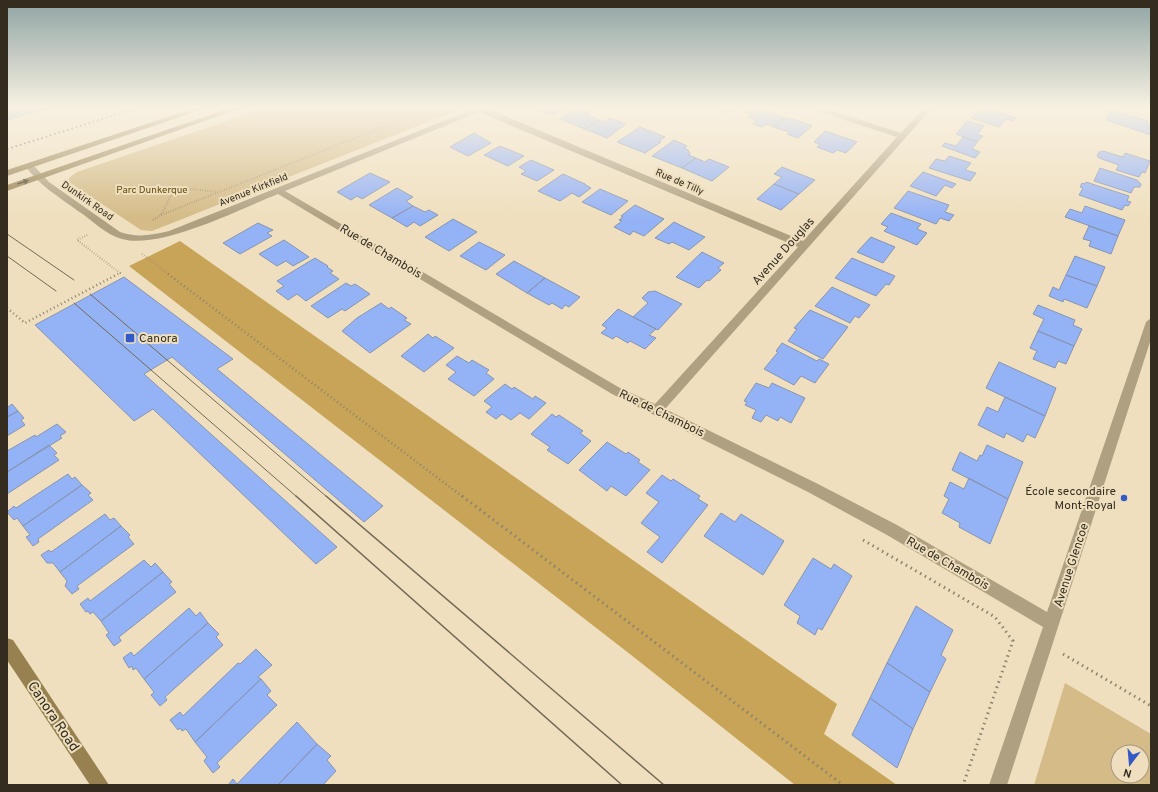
<svg xmlns="http://www.w3.org/2000/svg" width="1158" height="792" viewBox="0 0 1158 792" font-family="Overpass,sans-serif">
  <style>
    .green { fill: #d4bb87; fill-rule: evenodd }
    .forest { fill: #c7a457 }
    .building { fill: #94b2f6; stroke: #8794b2 }
    .lines { fill: none; stroke-linecap: round; stroke-linejoin: round }
    .path-far2 { stroke: #8d826c; stroke-width: 2; stroke-dasharray: 0.5 2; stroke-linecap: butt }
    .path-far1 { stroke: #8d826c; stroke-width: 2.5; stroke-dasharray: 1 3; stroke-linecap: butt }
    .path { stroke: #8d826c; stroke-width: 3; stroke-dasharray: 1.5 4; stroke-linecap: butt }
    .street { fill: #afa081; fill-rule: evenodd }
    .secondary { fill: #978151; fill-rule: evenodd }
    .tram-far1 { stroke: #736955; stroke-width: 1 }
    .tram { stroke: #736955; stroke-width: 1.5 }
    .rail { stroke: #736955; stroke-width: 2; stroke-dasharray: 1.5 3; stroke-linecap: butt }
    .oneway { fill: #4c422c }
    .poi-dot { fill: #3358c8; stroke: #efdfbe; stroke-width: 1.5 }
    .labels { text-anchor: middle; stroke-width: 4; stroke-linejoin: round; paint-order: stroke }
    .far-street-label { font-size: 10px; fill: #332d20; stroke: #efdfbe }
    .far-park-label { font-size: 10px; fill: #634b0e; stroke: #efdfbe }
    .street-label { font-size: 12px; fill: #332d20; stroke: #efdfbe }
    .poi-label { font-size: 12px; fill: #332d20; stroke: #efdfbe; text-anchor: start }
    .near-street-label { font-size: 14px; fill: #332d20; stroke: #efdfbe }
  </style>
  <rect width="100%" height="100%" fill="#efdfbe"/>
  <path class="green" d="M265,108H463L152,231L141,230L69,182V178L77,172Z
    M1065,683L1151,734V785H1034ZM1118,752H1142V776H1118Z"/>
  <path class="forest" d="M180,241L837,704L824,734L897,785H795L635,658L129,266Z"/>
  <path class="building" d="M7,108H49L7,120Z
    M534,108H565L552,115Z
    M578,108L589,113L586,114L599,120L585,129L560,119Z
    M718,108H733L727,113L718,109L719,108Z
    M751,108H759L785,118L774,127L767,124L762,127L753,124L757,121L748,117L752,114L746,112Z
    M981,108H987L1016,118L1013,121L1006,119L999,127L971,118Z
    M1111,110L1148,121L1147,124L1151,125V135L1106,120Z
    M610,118L626,124L607,138L585,129L599,120L605,122Z
    M785,118L796,120L812,126L798,138L787,134L789,132L774,127Z
    M967,121L984,126L977,134L983,136L977,142L956,134Z
    M640,127L665,137L659,141L661,142L645,153L617,142Z
    M825,131L857,142L846,153L837,150L833,153L817,147L820,144L814,142Z
    M474,133L491,143L468,156L450,147Z
    M963,137L977,142L972,149L980,152L975,158L942,146L945,143L956,146Z
    M674,140L687,146L684,148L688,150L690,154L688,155L696,158L682,168L652,156Z
    M500,146L524,156L508,166L484,155Z
    M1103,151L1123,157L1125,153L1150,161L1145,173L1142,172L1139,177L1116,170L1119,165L1099,158L1097,156L1099,152Z
    M949,156L971,163L965,170L976,173L970,181L929,168L936,159L945,161Z
    M696,158L705,162L709,159L729,167L712,181L682,168Z
    M531,160L554,170L537,181L521,174L526,171L519,167Z
    M782,167L815,180L799,194L774,184L782,177L774,174Z
    M1100,168L1137,180L1141,184L1140,187H1134L1131,193L1094,181Z
    M923,172L956,184L952,188L945,185L936,196L910,186Z
    M370,173L390,182L362,199L357,196L351,200L337,192Z
    M563,174L585,184H584L591,188L579,197L572,193L560,201L538,191Z
    M1086,182L1129,196L1127,201L1131,202L1128,206L1125,205L1122,210L1079,195L1083,188L1080,187L1082,183L1085,184Z
    M774,184L799,194L781,210L757,199Z
    M397,188L413,197L406,201L413,206L392,218L369,205Z
    M600,189L628,201L611,215L582,202Z
    M908,191L949,205L945,212L954,215L949,221L940,218L936,224L894,208Z
    M635,205L664,219L644,236L633,231L630,235L614,227L622,221L619,220L623,217L621,216Z
    M413,206L425,212L429,210L438,215L420,226L414,222L407,227L392,218Z
    M1085,206L1125,220L1118,236L1065,217L1070,209L1082,213Z
    M891,213L921,224L917,229L927,233L917,245L884,231L888,227L881,224Z
    M453,219L477,232L449,251L425,237Z
    M674,222L684,227L705,237L689,250L672,242L669,244L655,238Z
    M258,223L273,230L267,233L272,236L240,254L223,243Z
    M1089,226L1118,236L1111,254L1089,246L1091,241L1083,239Z
    M871,237L895,247L883,263L857,252Z
    M284,240L309,257L293,266L286,261L277,266L259,254Z
    M479,242L505,255L486,270L460,256Z
    M702,252L724,263L718,268L721,270L709,281L707,280L699,288L676,277Z
    M1075,256L1105,267L1097,286L1066,275Z
    M315,258L328,266L327,267L333,271L330,273L339,279L306,301L297,294L288,300L276,291L284,286L277,281Z
    M852,258L895,276L889,285L886,284L876,296L835,278Z
    M514,261L545,278L527,293L496,274Z
    M1066,275L1097,286L1087,308L1064,299L1063,302L1049,296L1053,287L1059,290Z
    M124,277L233,359L217,369L383,506L364,522L172,357L144,374L337,547L316,564L153,409L134,421L35,325Z
    M545,278L580,297L569,307L565,305L562,309L552,303L549,305L527,293Z
    M346,283L351,286L355,284L370,294L345,311L342,309L328,318L311,306Z
    M832,287L870,305L859,318L855,316L850,323L815,306Z
    M655,291L682,304L658,330L633,317L648,303L642,298L648,292Z
    M381,303L389,309L391,307L407,318L404,320L411,324L370,353L342,331L357,318Z
    M1038,305L1075,320L1073,325L1082,329L1074,346L1038,331L1044,319L1033,314Z
    M618,309L656,329L649,335L656,338L645,349L630,341L628,343L616,336L613,339L601,333L607,328L602,325Z
    M810,310L848,327L823,359L788,341L797,329L794,328Z
    M1038,331L1074,346L1066,364L1058,361L1055,368L1033,359L1037,351L1030,348Z
    M428,334L433,338L435,336L454,348L424,372L401,356Z
    M782,343L817,361L819,359L829,364L815,383L801,376L794,385L764,369L778,352L776,351Z
    M457,356L469,363L472,360L489,370L486,373L494,379L474,396L448,379L456,372L446,365Z
    M999,362L1056,388L1045,416L986,388Z
    M756,383L769,388L772,383L805,398L791,423L780,417L778,421L766,415L761,422L752,418L756,410L745,405L747,402L744,401Z
    M505,384L512,389L514,387L533,399L535,396L546,403L529,419L520,413L511,420L502,414L496,419L486,412L492,407L484,401Z
    M1005,397L1045,416L1035,438L1027,434L1023,442L1006,433L1004,438L978,425L987,407L998,412Z
    M12,404L18,411L7,417V405L8,407Z
    M18,411L24,418L21,420L25,425L7,436V417Z
    M552,414L556,417L559,415L583,431L580,433L591,441L568,464L547,450L550,447L531,434Z
    M57,424L66,432L60,436L62,438L7,472V451L35,435L36,437Z
    M607,442L626,454L628,452L640,460L638,462L650,470L626,496L611,486L607,491L579,470Z
    M49,445L57,453L54,455L59,460L7,494V472Z
    M987,445L1023,462L1008,499L952,470L960,452L977,461L980,455L982,456Z
    M68,474L72,479L75,477L82,485L23,526L17,518L14,520L7,512L14,506L16,508Z
    M662,475L671,481L673,479L700,496L698,499L708,505L662,563L647,552L660,537L641,523L659,502L646,493Z
    M969,478L1008,499L990,544L959,527L960,523L942,513L949,499L944,496L950,482L964,489Z
    M82,485L91,493L88,495L93,500L38,539L39,542L33,546L26,537L30,535L23,526Z
    M721,513L735,522L741,514L784,541L763,575L704,536Z
    M105,514L110,520L114,518L121,526L60,572L53,563H47L41,555L49,550L51,552Z
    M121,526L130,535L128,537L134,544L77,586L79,589L72,594L65,586L67,581L60,572Z
    M813,558L831,569L834,564L852,576L822,630L818,628L815,635L797,623L800,616L784,605Z
    M144,560L151,567L155,563L163,572L101,621L93,612L90,614L88,611L86,612L80,604L88,598L90,601Z
    M163,572L172,582L169,584L176,592L119,637L121,641L114,646L106,635L109,633L101,621Z
    M916,606L953,630L941,655L946,659L930,692L887,663Z
    M189,608L196,616L200,612L208,623L144,679L136,668L133,670L132,666L129,668L123,658L131,652L134,656Z
    M208,623L219,634L216,637L223,645L165,697L167,700L160,706L151,695L154,692L144,679Z
    M256,649L272,665L258,677L261,679L195,742L186,729L182,731L180,728L178,730L170,720L180,712L183,716L238,663L240,664Z
    M887,663L930,692L913,729L870,698Z
    M261,679L271,691L267,695L277,705L217,763L220,767L213,773L204,761L207,757L195,742Z
    M870,698L913,729L897,768L852,735Z
    M297,722L317,744L278,785H228L233,779L237,784Z
    M317,744L331,756L327,760L336,771L323,785H278Z"/>
  <g class="lines">
    <path class="path-far2" d="M161,215L171,195L192,189L217,192
      M153,220L161,215L431,108
      M87,235L77,240L120,273L116,275
      M142,254L170,275"/>
    <path class="path-far1" d="M168,274L463,497
      M7,308L25,323L118,274"/>
    <path class="path" d="M462,496L843,785
      M863,540L995,617L1013,641L963,785
      M1063,654L1151,706"/>
    <path class="street" d="M476,108H486L803,241L897,137L813,110L812,108H823L901,133L924,108H932L665,409L818,484L897,525L1047,612L1146,322L1151,318V339L1007,785H989L1043,627L887,535L808,492L612,394L278,194C240,209 160,250 122,239C106,235 92,220 78,211C59,197 39,185 25,166L26,164H32L49,182L120,232C137,238 152,235 169,231ZM479,112L798,247L655,404L620,388L285,191Z"/>
    <path class="secondary" d="M195,108H206L7,176V170Z
      M230,108H241L7,191V185Z
      M7,638L13,640L109,785H90L7,660Z"/>
    <path class="tram-far1" d="M7,234L74,280
      M7,256L56,291
      M90,294L327,497
      M74,303L297,497"/>
    <path class="tram" d="M296,496L622,785
      M326,496L664,785"/>
    <path class="rail" d="M7,149L137,108"/>
  </g>
  <defs><path id="oneway-solid" d="M-6-.8H1V-3.2L6.5 0L1 3.2V.8H-6Z"/></defs>
  <use class="oneway" href="#oneway-solid" transform="translate(23 182) rotate(-19)"/>
  <linearGradient id="sky" x2="0" y2="1"><stop stop-color="#90a4a4"/><stop offset="0.49" stop-color="#f8f1e2"/><stop offset="1" stop-color="#f8f1e2" stop-opacity="0"/></linearGradient>
  <rect width="1158" height="219" fill="url(#sky)"/>
  <g class="poi-dot">
    <rect x="125" y="333" width="10" height="10" rx="2"/>
    <circle cx="1124" cy="498" r="4"/>
  </g>
  <g class="labels">
    <g class="far-street-label">
      <text transform="translate(680 181) rotate(23)" y="4">Rue de Tilly</text>
      <text transform="translate(253 189) rotate(-22)" y="4">Avenue Kirkfield</text>
      <text transform="translate(88 200) rotate(35)" y="4">Dunkirk Road</text>
    </g>
    <g class="far-park-label">
      <text x="152" y="193">Parc Dunkerque</text>
    </g>
    <g class="street-label">
      <text transform="translate(381 251) rotate(31)" y="4">Rue de Chambois</text>
      <text transform="translate(783 251) rotate(-48)" y="4">Avenue Douglas</text>
      <text transform="translate(662 413) rotate(26)" y="4">Rue de Chambois</text>
      <text transform="translate(948 563) rotate(30)" y="4">Rue de Chambois</text>
      <text transform="translate(1071 565) rotate(-72)" y="4">Avenue Glencoe</text>
    </g>
    <g class="poi-label">
      <text x="139" y="342">Canora</text>
      <text x="1116" y="495" text-anchor="end">École secondaire<tspan x="1116" dy="14">Mont-Royal</tspan></text>
    </g>
    <g class="near-street-label">
      <text transform="translate(54 716) rotate(56)" y="5">Canora Road</text>
    </g>
  </g>
  <rect width="1158" height="792" fill="none" stroke="#332d20" stroke-width="16"/>
  <g transform="translate(1130 764) rotate(196)"><circle r="19" fill="#efdfbe" stroke="#a4987f"/>
  <path d="M0-3L7 15L0 10L-7 15Z" fill="#3358c8"/>
  <text y="-6" font-size="11" font-weight="bold" text-anchor="middle" fill="#332d20">N</text>
  </g>
</svg>
